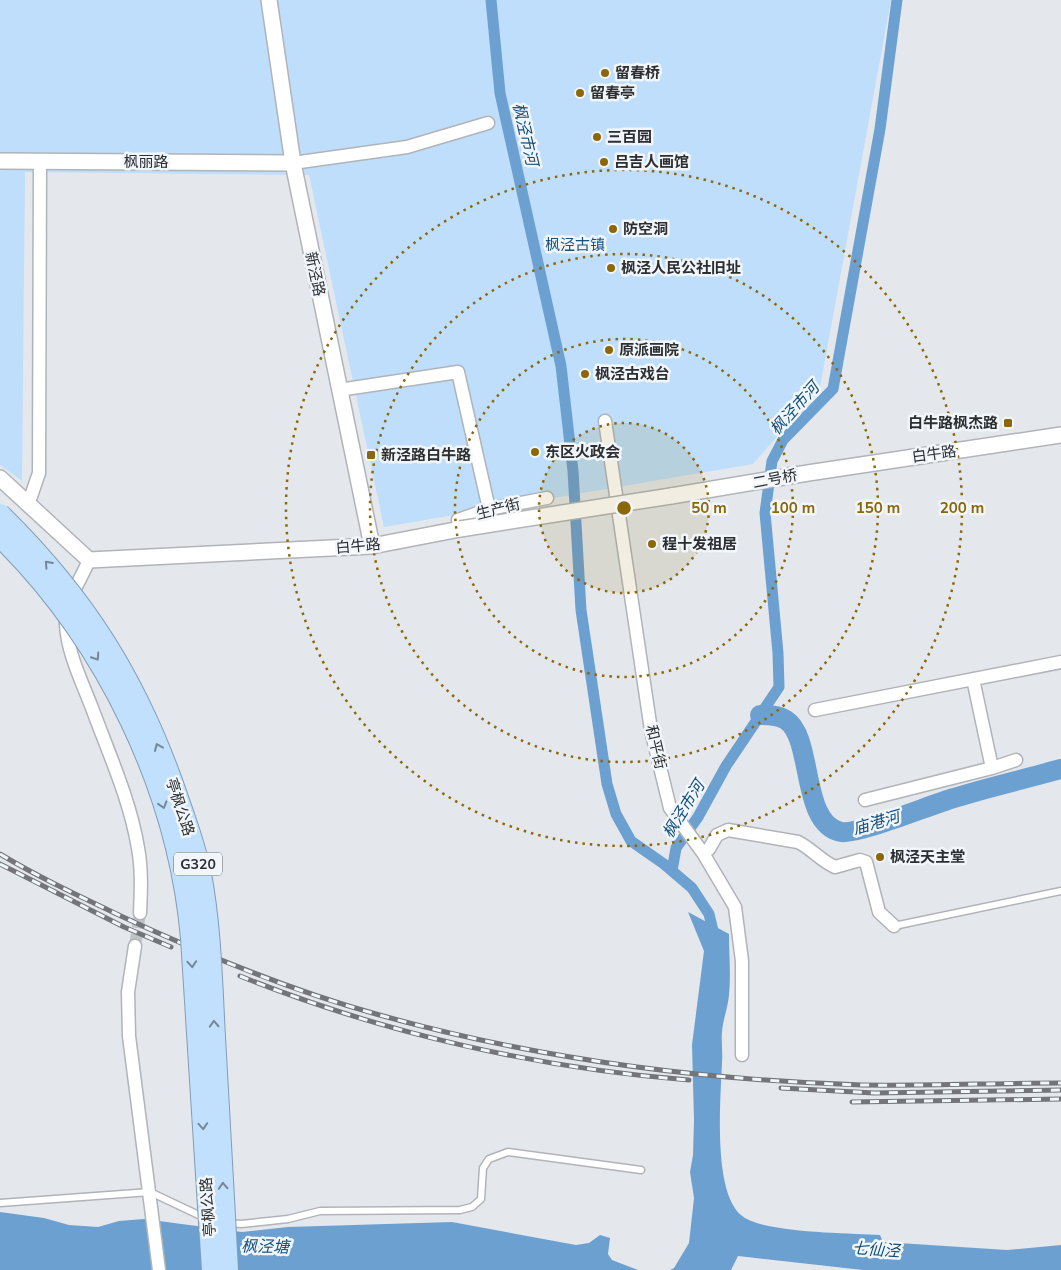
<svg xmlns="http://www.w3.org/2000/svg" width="1061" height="1270" viewBox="0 0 1061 1270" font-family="Mulish,'Noto Sans SC',sans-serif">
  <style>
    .green { fill: #bedefc }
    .water { fill: #6ca0d1 }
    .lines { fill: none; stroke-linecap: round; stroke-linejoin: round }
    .canal { stroke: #6ca0d1; stroke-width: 11 }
    .river { stroke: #6ca0d1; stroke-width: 20 }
    .minor-tunnel { stroke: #bfc3c6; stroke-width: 12; stroke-dasharray: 12 6; stroke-linecap: butt }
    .service-casing { stroke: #b0b4b8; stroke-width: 9 }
    .minor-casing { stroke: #b0b4b8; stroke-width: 15 }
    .tertiary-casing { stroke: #b0b4b8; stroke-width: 18 }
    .service { stroke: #fff; stroke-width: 6 }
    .minor { stroke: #fff; stroke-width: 12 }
    .tertiary { stroke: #fff; stroke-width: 15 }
    .rail-casing { stroke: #737578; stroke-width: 5 }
    .rail { stroke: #f1f6fa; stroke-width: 3; stroke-dasharray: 9; stroke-linecap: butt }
    .tertiary-bridge-casing { stroke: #b0b4b8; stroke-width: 18; stroke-linecap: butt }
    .trunk-bridge-casing { stroke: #829cb6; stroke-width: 22; stroke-linecap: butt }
    .tertiary-bridge { stroke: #fff; stroke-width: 15 }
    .trunk-bridge { stroke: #c0e0fe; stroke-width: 20 }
    .oneway { stroke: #768797 }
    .ring { fill: none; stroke: #8c6707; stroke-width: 2.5; stroke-dasharray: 2.5 5 }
    .poi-dot { fill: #8c6707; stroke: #f1f6fa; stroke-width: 2 }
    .labels { text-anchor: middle; stroke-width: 5; stroke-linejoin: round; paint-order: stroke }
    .shield { fill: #f1f6fa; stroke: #676a6d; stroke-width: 1 }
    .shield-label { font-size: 14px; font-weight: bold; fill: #2c2e30 }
    .poi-label { font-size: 15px; font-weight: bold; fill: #2c2e30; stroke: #f1f6fa; text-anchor: start }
    .street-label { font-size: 15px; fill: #2c2e30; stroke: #f1f6fa }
    .park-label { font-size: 15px; fill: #185180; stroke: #f1f6fa }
    .water-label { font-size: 16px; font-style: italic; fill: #134e7c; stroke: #f1f6fa }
    .centre { fill: #8c6707; stroke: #f1f6fa; stroke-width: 2.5 }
    .ring-label { font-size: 15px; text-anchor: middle; font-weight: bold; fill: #8c6707; stroke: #f1f6fa; stroke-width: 5; stroke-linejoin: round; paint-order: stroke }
  </style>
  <rect width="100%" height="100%" fill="#e4e8ec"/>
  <path class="green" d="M0,0H891L820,387L753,464L384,527L309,175L25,172L22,481L0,465Z"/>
  <path class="water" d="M688,912L729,934C729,954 731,975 729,995C728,1007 723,1019 722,1032C721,1042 723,1052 722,1062C721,1096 711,1199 745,1218C770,1233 849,1233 880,1235L883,1242L1007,1250L1061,1245V1270H863L738,1256L731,1270H670L674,1268L689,1243L694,1198L690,1172L693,1155L694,1120L692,1045L704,951Z
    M0,1212L44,1218L69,1225L98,1227L119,1221L144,1219L242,1232L288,1227L452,1222L576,1245L589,1243L600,1235L610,1238L608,1254L612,1260L638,1270H0Z"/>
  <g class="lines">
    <path class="canal" d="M491,0L500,93L561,366L573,471L581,610L607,784L616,814L631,841L664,864L692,888L709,914L715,939
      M672,871L676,848L698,817L726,766L779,687L778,653L765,513L772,461L783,440L833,389L880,129L897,0"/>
    <path class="river" d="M760,715C769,715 778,715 786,720C814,738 800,824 841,832C858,835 932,804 954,798C989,787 1025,779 1061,769"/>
    <path class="minor-tunnel" d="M135,946L140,913"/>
    <defs>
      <path id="service" d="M894,926L1061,891
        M0,1203L150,1192L205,1218
        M227,1223L241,1224L288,1219L320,1211L460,1210L472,1207L481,1199L483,1168L489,1159L508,1152L641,1170"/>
      <path id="minor" d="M293,163L407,147L488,123
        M339,390L458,372L489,509
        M605,421L651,730L670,808L703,853L735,907L742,961V1055
        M28,505L39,473L40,162
        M460,529L458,520L489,509L547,498
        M89,560C81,580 64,602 66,624C67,652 82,682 92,708C109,754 130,800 138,848C142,870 141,891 140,913
        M973,679L992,768
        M815,710L1061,662
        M865,800L992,768L1016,760
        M703,853L709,849L717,835L728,830L798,842C812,849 821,861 835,867L860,860L866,862L879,912L894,926
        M135,946L128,992L129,1036L159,1270"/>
      <path id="tertiary" d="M269,0L293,163L372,546
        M0,161L293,163
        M0,478L89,560L372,546L460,529
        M671,496L808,473L1061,435"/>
    </defs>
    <use href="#service" class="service-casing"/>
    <use href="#minor" class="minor-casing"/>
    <use href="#tertiary" class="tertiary-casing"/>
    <use href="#service" class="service"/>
    <use href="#minor" class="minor"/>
    <use href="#tertiary" class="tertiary"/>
    <defs>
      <path id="rail" d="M0,854C40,878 81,897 123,917C205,955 289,990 376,1014C533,1058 699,1080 862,1085C928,1086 995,1083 1061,1083
        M0,864L124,927L171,947
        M240,976C382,1033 537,1068 689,1080
        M781,1088L874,1093L1061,1090
        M852,1102L1061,1099"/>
    </defs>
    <use href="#rail" class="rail-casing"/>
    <use href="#rail" class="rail"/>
    <defs>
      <path id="tertiary-bridge" d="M460,529L671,496"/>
      <path id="trunk-bridge" d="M0,514C86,598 138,682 177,795C186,821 196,847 201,874C211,927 212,982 215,1037C219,1115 224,1192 228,1270
        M0,537C106,641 178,790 191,938L212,1270"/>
    </defs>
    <use href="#tertiary-bridge" class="tertiary-bridge-casing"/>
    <use href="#trunk-bridge" class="trunk-bridge-casing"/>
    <use href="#tertiary-bridge" class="tertiary-bridge"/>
    <use href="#trunk-bridge" class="trunk-bridge"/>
  </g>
  <defs><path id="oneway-chevron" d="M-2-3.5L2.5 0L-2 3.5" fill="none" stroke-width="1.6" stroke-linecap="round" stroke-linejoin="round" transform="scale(1.25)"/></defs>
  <g class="oneway">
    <use href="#oneway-chevron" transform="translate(48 564) rotate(-132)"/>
    <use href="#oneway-chevron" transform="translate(96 657) rotate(57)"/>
    <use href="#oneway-chevron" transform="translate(158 747) rotate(-113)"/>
    <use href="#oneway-chevron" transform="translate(163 805) rotate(73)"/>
    <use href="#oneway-chevron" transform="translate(192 964) rotate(86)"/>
    <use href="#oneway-chevron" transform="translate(214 1024) rotate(-93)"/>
    <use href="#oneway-chevron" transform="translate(203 1126) rotate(86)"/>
    <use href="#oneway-chevron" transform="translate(223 1186) rotate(-93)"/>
  </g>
  <circle cx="624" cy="508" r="85" fill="#8c6707" fill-opacity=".12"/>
  <g class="ring">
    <circle cx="624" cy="508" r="85"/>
    <circle cx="624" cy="508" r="169"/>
    <circle cx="624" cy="508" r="254"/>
    <circle cx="624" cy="508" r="338"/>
  </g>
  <g class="poi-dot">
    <circle cx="605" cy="73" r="5"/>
    <circle cx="580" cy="93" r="5"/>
    <circle cx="597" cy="137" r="5"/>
    <circle cx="604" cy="162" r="5"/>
    <circle cx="613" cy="229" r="5"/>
    <circle cx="611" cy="268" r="5"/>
    <circle cx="609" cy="350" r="5"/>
    <circle cx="585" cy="374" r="5"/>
    <rect x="1003" y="418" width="10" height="10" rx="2.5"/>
    <circle cx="535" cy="452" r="5"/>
    <rect x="366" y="450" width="10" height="10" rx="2.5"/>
    <circle cx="652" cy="544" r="5"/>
    <circle cx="880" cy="857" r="5"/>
  </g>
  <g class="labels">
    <rect class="shield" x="174" y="852.5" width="48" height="23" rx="4"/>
    <g class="shield-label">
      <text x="198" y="869">G320</text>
    </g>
    <g class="poi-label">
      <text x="615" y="78">留春桥</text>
      <text x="590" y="98">留春亭</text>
      <text x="607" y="142">三百园</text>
      <text x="614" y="167">吕吉人画馆</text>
      <text x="623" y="234">防空洞</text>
      <text x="621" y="273">枫泾人民公社旧址</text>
      <text x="619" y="355">原派画院</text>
      <text x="595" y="379">枫泾古戏台</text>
      <text x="998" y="428" text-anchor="end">白牛路枫杰路</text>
      <text x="545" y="457">东区火政会</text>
      <text x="381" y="460">新泾路白牛路</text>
      <text x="662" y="549">程十发祖居</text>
      <text x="890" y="862">枫泾天主堂</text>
    </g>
    <g class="street-label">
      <text x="146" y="167">枫丽路</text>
      <text transform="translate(315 274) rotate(78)" y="5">新泾路</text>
      <text transform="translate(934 454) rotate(-8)" y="5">白牛路</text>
      <text transform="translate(775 479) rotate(-11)" y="5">二号桥</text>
      <text transform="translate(498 509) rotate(-14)" y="5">生产街</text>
      <text transform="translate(358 546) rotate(-5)" y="5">白牛路</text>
      <text transform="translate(656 747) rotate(77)" y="5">和平街</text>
      <text transform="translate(180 807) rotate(72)" y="5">亭枫公路</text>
      <text transform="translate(208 1207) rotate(-94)" y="5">亭枫公路</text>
    </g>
    <g class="park-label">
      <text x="575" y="250">枫泾古镇</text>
    </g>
    <g class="water-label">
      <text transform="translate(526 134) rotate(77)" y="6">枫泾市河</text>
      <text transform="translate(794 408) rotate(-48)" y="6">枫泾市河</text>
      <text transform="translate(683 809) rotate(-58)" y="6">枫泾市河</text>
      <text transform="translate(876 822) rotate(-16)" y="6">庙港河</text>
      <text transform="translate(265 1246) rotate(1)" y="6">枫泾塘</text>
      <text transform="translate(876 1249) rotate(4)" y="6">七仙泾</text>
    </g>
  </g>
  <circle cx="624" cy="508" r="8" class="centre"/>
  <g class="ring-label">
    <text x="709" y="513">50 m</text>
    <text x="793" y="513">100 m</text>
    <text x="878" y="513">150 m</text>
    <text x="962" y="513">200 m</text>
  </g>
</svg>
